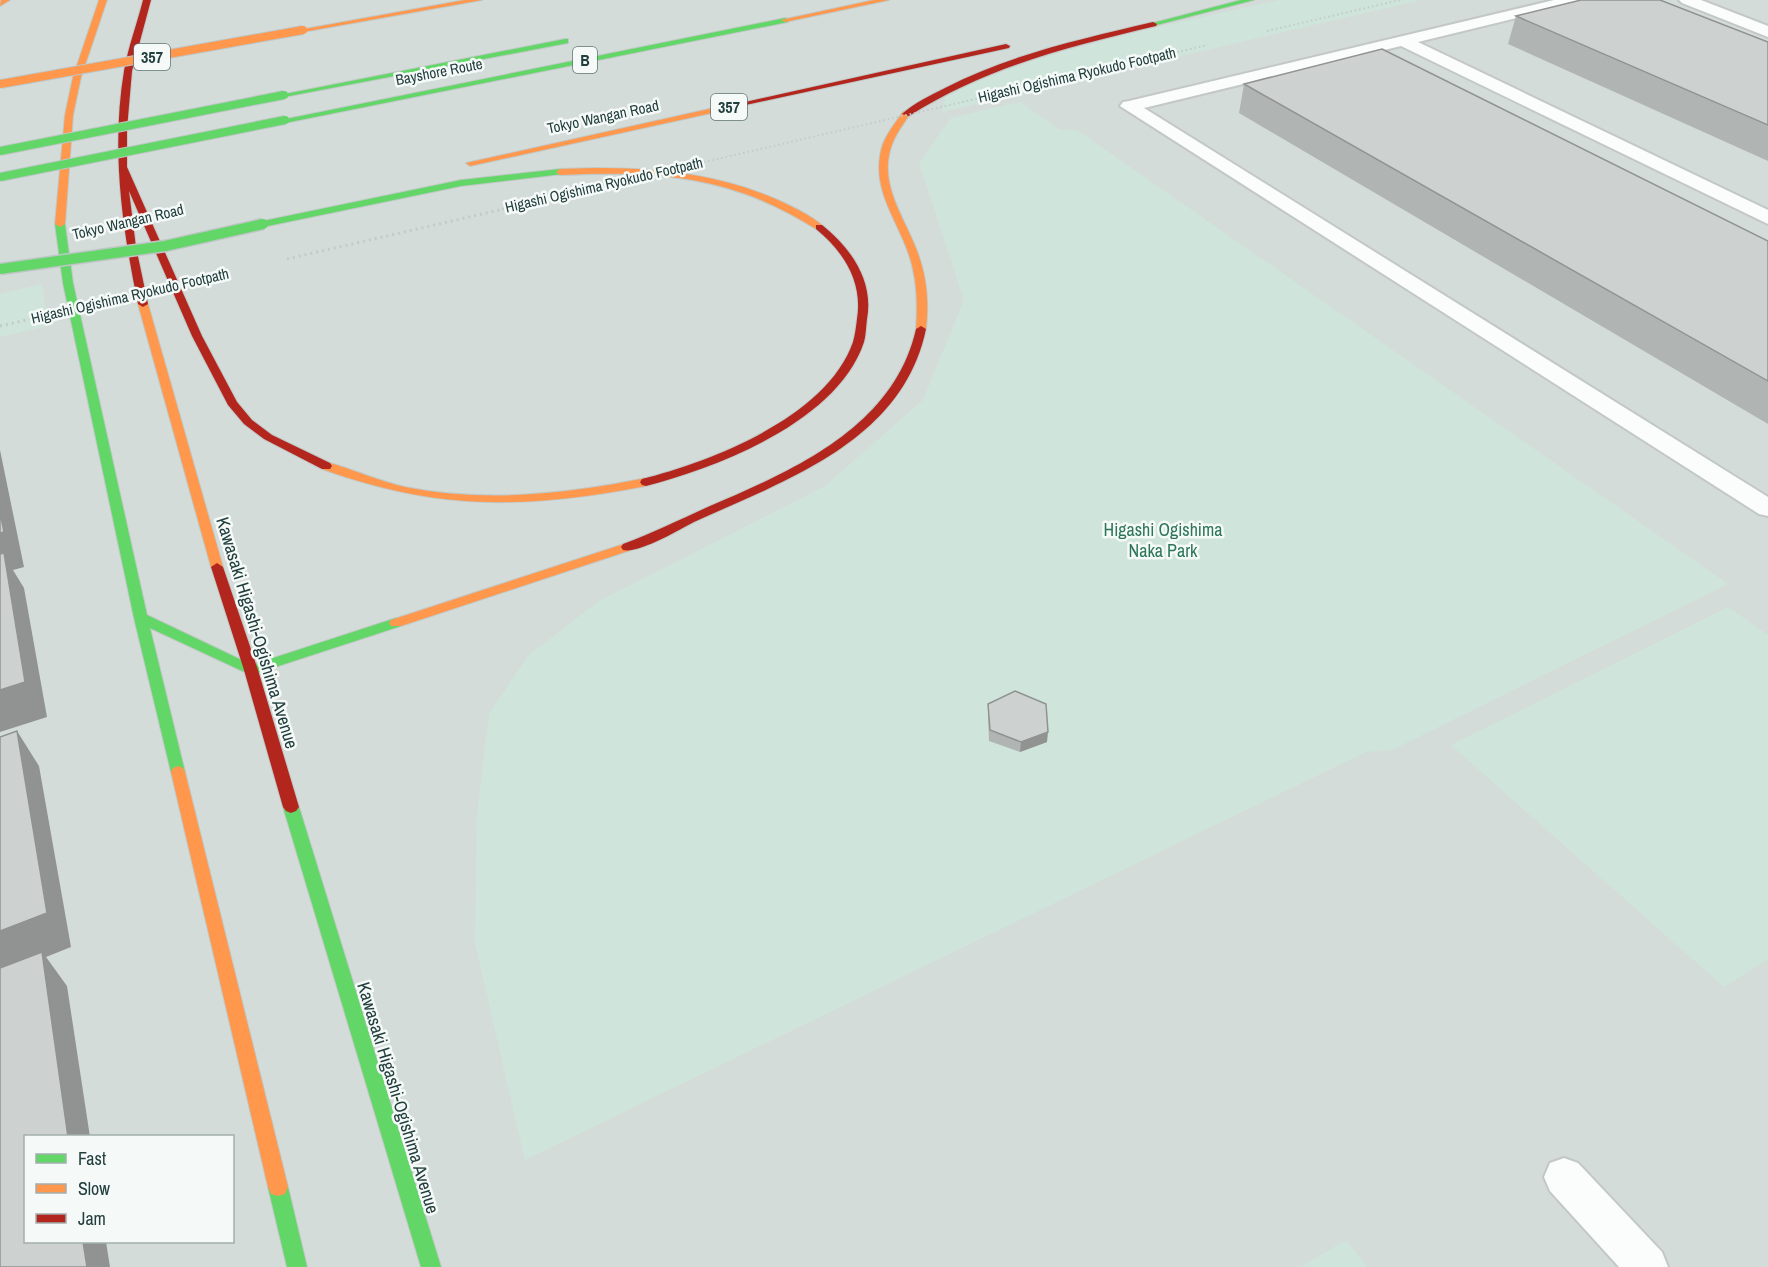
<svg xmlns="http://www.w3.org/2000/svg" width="1768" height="1267" viewBox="0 0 1768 1267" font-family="'Archivo Narrow',sans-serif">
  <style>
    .built { fill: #d4dcda; fill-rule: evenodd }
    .green { fill: #cfe4da }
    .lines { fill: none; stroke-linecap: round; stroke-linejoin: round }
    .lane-casing { stroke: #c3c8c7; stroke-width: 4 }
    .fast-casing { stroke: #c1c9c7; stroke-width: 2 }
    .slow-casing { stroke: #c1c9c7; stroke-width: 2 }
    .jam-casing { stroke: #c1c9c7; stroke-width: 2 }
    .path { stroke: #c2cbca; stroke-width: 2; stroke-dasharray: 1.5 3; stroke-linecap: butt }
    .lane { fill: #fbfcfc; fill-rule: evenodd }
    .fast { fill: #63d668; fill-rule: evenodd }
    .slow { fill: #ff974d; fill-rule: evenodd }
    .jam { fill: #b3261e; fill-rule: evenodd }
    .fast-bridge-far1-casing { stroke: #bec6c6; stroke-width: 10; stroke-linecap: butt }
    .fast-bridge-casing { stroke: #bec6c6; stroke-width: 13; stroke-linecap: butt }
    .slow-bridge-casing { stroke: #bec6c6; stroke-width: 10; stroke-linecap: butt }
    .path-bridge-far1 { stroke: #c2cbca; stroke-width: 2; stroke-dasharray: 1.5 3; stroke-linecap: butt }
    .path-bridge { stroke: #c2cbca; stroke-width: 3; stroke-dasharray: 2 4; stroke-linecap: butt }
    .fast-bridge-far1 { stroke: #63d668; stroke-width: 8 }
    .fast-bridge { stroke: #63d668; stroke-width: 10 }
    .slow-bridge { stroke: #ff974d; stroke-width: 8 }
    .wall { fill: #b0b5b4 }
    .shaded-wall { fill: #909392 }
    .building { fill: #cdd2d1; stroke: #909392; stroke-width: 1.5 }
    .labels { text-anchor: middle; stroke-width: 5; stroke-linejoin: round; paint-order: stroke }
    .far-street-label { font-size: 15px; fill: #233f3d; stroke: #f5faf8 }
    .shield { fill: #f5faf8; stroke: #627775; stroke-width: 1.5 }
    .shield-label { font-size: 16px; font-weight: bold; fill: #233f3d }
    .park-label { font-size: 18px; fill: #2d7657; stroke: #f5faf8 }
    .street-label { font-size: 18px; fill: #233f3d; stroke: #f5faf8 }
  </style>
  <rect width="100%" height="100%" fill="#e6ebea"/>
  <path class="built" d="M0,0H1768V1267H0ZM26,1136H232V1242H26Z"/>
  <path class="green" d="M1279,0H1421L942,112L946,93C1053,47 1166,26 1279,0Z
    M1020,102L1060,130H1077L1728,584L1392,750L1366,752L525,1160L475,943L477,816L489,714L528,656L599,601L825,486L923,400L964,300L919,163L951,118Z
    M42,284L48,326L0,337V294Z
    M1728,607L1768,635V959L1724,987L1451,745Z
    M1346,1240L1367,1267H1301Z"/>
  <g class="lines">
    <defs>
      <path id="lane" d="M1554,0H1581L1578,3L1418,42L1768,210V224L1401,46L1144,108L1768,497V516L1759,514L1120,106L1123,102L1129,101Z
        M1679,0H1701L1768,26V37L1682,3Z
        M1564,1158L1578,1163L1662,1252L1668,1267H1619L1550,1191L1544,1177L1550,1163Z"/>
      <path id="fast" d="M1241,0H1254L1153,26L1149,24Z
        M785,18L789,20L788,22L285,123L281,120Z
        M565,39H568V43L284,97L280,95Z
        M560,169L563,170V174L461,186L263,227L258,224L263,221L461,180Z
        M60,221L65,224L73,283L147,615L252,665L396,618L403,623L401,626L251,675L150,628L185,772L183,776H173L171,772L134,618L63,283L55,224Z
        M291,801L296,803L299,807L441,1267H421L283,807L286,803Z
        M278,1178L285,1180L288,1187L307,1267H287L268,1187L271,1180Z"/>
      <path id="slow" d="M10,0L0,6L1,0Z
        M99,0H107L81,77L73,115L65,224L60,227L55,224L65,115L73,77Z
        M465,0H482L303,32L299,30Z
        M874,0H889L785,22L781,20Z
        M718,107L722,109L721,111L470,166L466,163Z
        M906,111L910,114C901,127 892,139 889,155C882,189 906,221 917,251C927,277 929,302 926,329L921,332L916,329C918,302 917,277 908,252C897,221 874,191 880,156C882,139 893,126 903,112Z
        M594,168C658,168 721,174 780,201C795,208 812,216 824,227L816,229C731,175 658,171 560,175L556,172L560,169Z
        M143,301L148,304L223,567L222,570L217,571L211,567L138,304Z
        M326,462C353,469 378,481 405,487C485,503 566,494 646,478L652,482L646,486C526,509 438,511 322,469L320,466Z
        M627,543L631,544L633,547L631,550L401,626H391L389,623L391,620Z
        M178,766L183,768L185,772L288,1187L285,1194L278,1196L271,1194L268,1187L171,772L173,768Z"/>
      <path id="jam" d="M143,0H151L132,71L127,129V167L202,336L237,402L252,420L272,435L330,463L332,466L330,469H322L264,439L244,424L228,405L192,336L129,191L136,247L148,304L143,307L138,304C122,227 111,149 124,71C128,47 137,24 143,0Z
        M1153,22L1157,24L1156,26C1067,47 987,67 909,116L902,114C914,103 931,95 945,88C1011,54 1082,39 1153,22Z
        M1006,44L1010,46L1009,48L718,111L714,109Z
        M816,225H822C851,248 874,281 867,319C866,326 866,335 864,342C838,421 719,467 646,486L642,485L640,482L642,479C712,461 827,417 853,342C855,335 856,327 857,319C863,282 844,252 816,229Z
        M921,326L926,329C903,441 786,480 694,522C679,530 638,554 623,550L621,547L623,544C653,533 681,519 710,506C794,470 894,427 916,329Z
        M217,563L223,567L258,670L299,807L296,811L291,813L286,811L283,807L244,670L211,567Z"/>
    </defs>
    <use href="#lane" class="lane-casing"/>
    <use href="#fast" class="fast-casing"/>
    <use href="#slow" class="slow-casing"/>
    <use href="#jam" class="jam-casing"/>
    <path class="path" d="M1267,31L1400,0"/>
    <use href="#lane" class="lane"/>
    <use href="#fast" class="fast"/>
    <use href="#slow" class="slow"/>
    <use href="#jam" class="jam"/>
    <defs>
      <path id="fast-bridge-far1" d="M0,151L284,95
        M0,177L285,120"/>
      <path id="fast-bridge" d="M0,269L165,246L263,224"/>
      <path id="slow-bridge" d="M0,84L303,30"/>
    </defs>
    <use href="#fast-bridge-far1" class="fast-bridge-far1-casing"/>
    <use href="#fast-bridge" class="fast-bridge-casing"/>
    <use href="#slow-bridge" class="slow-bridge-casing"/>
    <path class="path-bridge-far1" d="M502,209L1208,45"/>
    <path class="path-bridge" d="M287,259L508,208
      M0,326L128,297"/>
    <use href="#fast-bridge-far1" class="fast-bridge-far1"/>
    <use href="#fast-bridge" class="fast-bridge"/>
    <use href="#slow-bridge" class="slow-bridge"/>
  </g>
  <path class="wall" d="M1516,16L1768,42V161L1508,44Z
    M1244,84L1768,241V424L1239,113Z
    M988,704L1047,742L1020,752L989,741L988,715Z"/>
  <path class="shaded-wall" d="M0,450L24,567L13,570L24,588L47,717L0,732Z
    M17,731L39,766L71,947L46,957L67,986L90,1137H68L0,975V931Z
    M1048,732L1047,742L1020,752L1021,742Z
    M83,1242H106L110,1267H87Z"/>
  <path class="building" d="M1581,0H1660L1768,42V125L1516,16Z
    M1382,49L1768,241V381L1244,84Z
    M0,512L4,532L0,533Z
    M4,553L25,682L0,690V554Z
    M1015,691L1046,704L1048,732L1021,742L990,730L988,704Z
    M17,731L47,913L0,931V737Z
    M42,952L68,1137H26V1242H83L87,1267H0V968Z"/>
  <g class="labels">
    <g class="far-street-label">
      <text transform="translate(439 72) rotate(-11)" y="5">Bayshore Route</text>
      <text transform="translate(1077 75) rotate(-13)" y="5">Higashi Ogishima Ryokudo Footpath</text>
      <text transform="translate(603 117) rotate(-12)" y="5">Tokyo Wangan Road</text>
      <text transform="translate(604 185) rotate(-13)" y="5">Higashi Ogishima Ryokudo Footpath</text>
      <text transform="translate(128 222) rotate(-13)" y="5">Tokyo Wangan Road</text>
      <text transform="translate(130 296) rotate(-13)" y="5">Higashi Ogishima Ryokudo Footpath</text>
    </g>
    <g class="shield">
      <rect x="134" y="44" width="36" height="26" rx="4.5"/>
      <rect x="573" y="47" width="24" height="26" rx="4.5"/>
      <rect x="711" y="94" width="36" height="26" rx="4.5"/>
    </g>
    <g class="shield-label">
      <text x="152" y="63">357</text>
      <text x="585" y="66">B</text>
      <text x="729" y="113">357</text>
    </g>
    <g class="park-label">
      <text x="1163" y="536">Higashi Ogishima<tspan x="1163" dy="21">Naka Park</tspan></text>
    </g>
    <g class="street-label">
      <text transform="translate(257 633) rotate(73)" y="6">Kawasaki Higashi-Ogishima Avenue</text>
      <text transform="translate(398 1098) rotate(73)" y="6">Kawasaki Higashi-Ogishima Avenue</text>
    </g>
  </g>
  <rect x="24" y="1135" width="210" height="108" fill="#f5faf8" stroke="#a1afad" stroke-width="1.5"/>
  <rect x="36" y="1154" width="30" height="9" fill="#63d668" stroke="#a1afad" stroke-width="1.5"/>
  <text x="78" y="1165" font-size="18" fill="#233f3d">Fast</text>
  <rect x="36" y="1184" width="30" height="9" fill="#ff974d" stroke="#a1afad" stroke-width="1.5"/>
  <text x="78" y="1195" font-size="18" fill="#233f3d">Slow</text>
  <rect x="36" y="1214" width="30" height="9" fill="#b3261e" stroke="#a1afad" stroke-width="1.5"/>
  <text x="78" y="1225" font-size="18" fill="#233f3d">Jam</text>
</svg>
